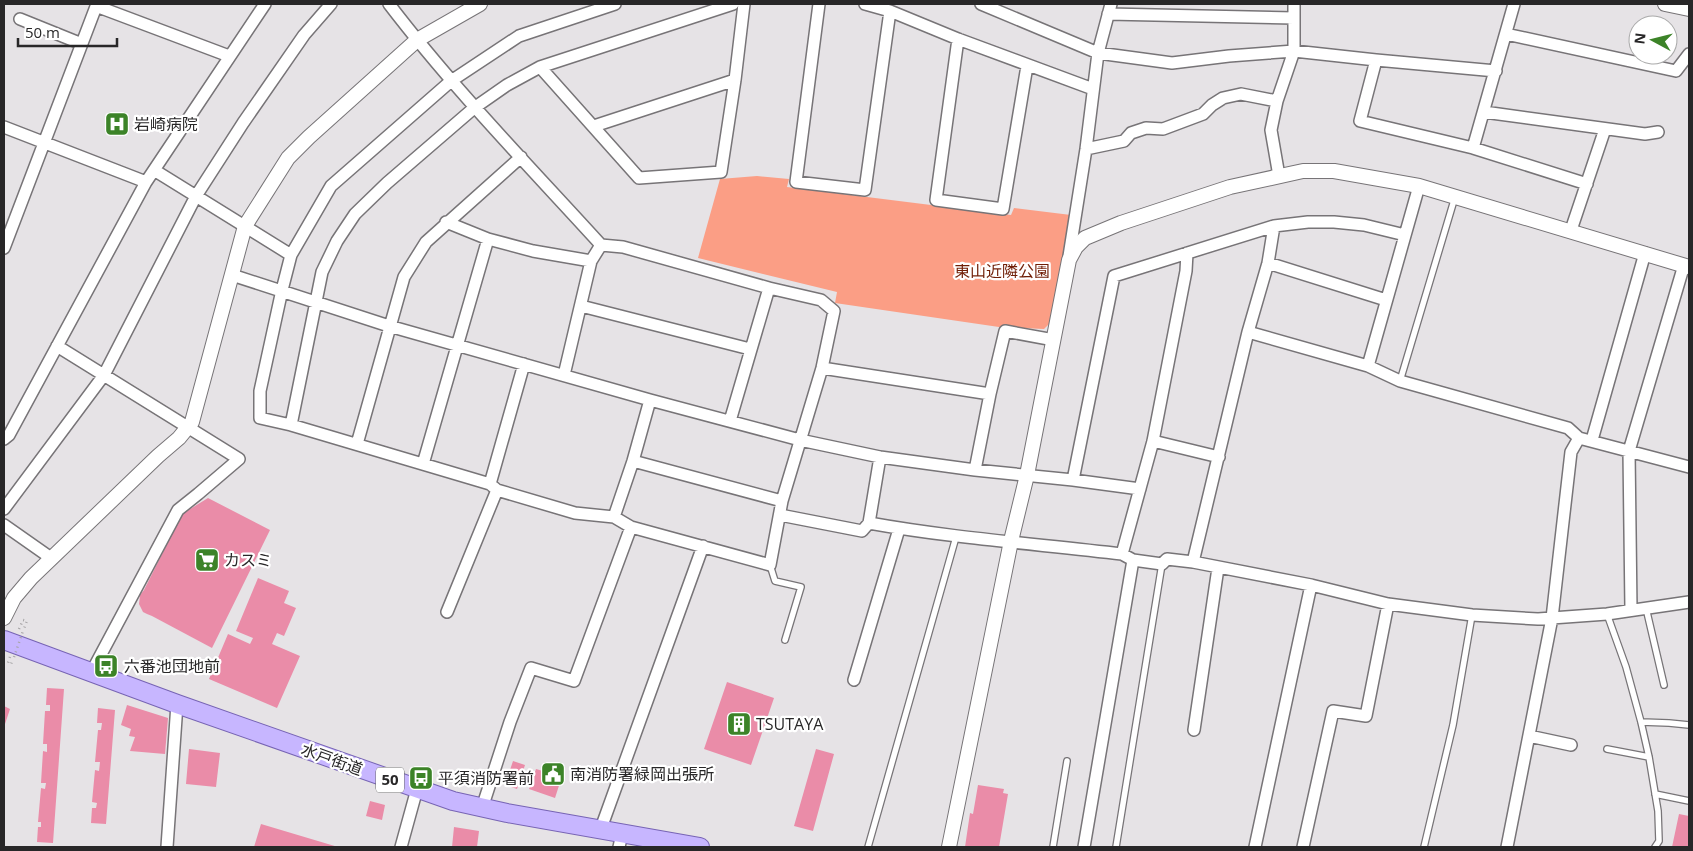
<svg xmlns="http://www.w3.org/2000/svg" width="1693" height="851" viewBox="0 0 1693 851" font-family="'Open Sans','Noto Sans JP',sans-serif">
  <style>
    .green { fill: #fb9e85 }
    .building { fill: #ea8ca8 }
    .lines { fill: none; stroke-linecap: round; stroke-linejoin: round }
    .service-casing { stroke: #777477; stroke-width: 8 }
    .minor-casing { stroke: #777477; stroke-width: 14 }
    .tertiary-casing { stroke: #777477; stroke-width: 16 }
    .primary-casing { stroke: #7764b4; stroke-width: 20 }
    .path { stroke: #a6a4a6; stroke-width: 2.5; stroke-dasharray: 1 4; stroke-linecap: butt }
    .service { stroke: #fff; stroke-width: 5.5 }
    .minor { stroke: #fff; stroke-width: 11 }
    .tertiary { stroke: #fff; stroke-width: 14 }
    .primary { stroke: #c7b6ff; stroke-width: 18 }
    .path-bridge { stroke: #a6a4a6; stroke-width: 2.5; stroke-dasharray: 1 4; stroke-linecap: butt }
    .labels { text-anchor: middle; stroke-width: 4.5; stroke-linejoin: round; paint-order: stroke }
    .shield { fill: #fff; stroke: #686868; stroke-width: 1 }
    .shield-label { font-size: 15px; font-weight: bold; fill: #282728 }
    .poi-label { font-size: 16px; fill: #282728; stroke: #fff; text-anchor: start }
    .park-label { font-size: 16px; fill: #701f07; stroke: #fff }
    .street-label { font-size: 16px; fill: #282728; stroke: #fff }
  </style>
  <rect width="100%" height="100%" fill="#e6e3e6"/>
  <path class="green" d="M757,176L789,179L787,187L1011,215L1014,208L1071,215L1049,324L1044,329L999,327L835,303L837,292L698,258L720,179Z"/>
  <path class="building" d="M208,498L270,530L212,648L152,616L147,614L143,612L139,604L140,595L144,590L182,514Z
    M258,578L289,591L284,603L296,608L284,636L277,633L272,644L300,656L277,708L209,679L228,634L250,644L253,638L236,631Z
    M727,682L774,698L751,765L704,749Z
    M47,688L64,689L53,843L37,842L38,827H41V822H38L41,788L45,789L46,783H41L43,751L47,752V744H43L45,711H50V705H46Z
    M127,705L168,718L165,754L130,751L135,737L129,736L131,729L121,725Z
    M4,706L10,709L4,727Z
    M98,708L115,710L106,824L91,823L92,808H96L97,803L92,802L95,770L99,771L100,762H95L98,730H101L102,723H97Z
    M189,749L220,753L216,787L186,784Z
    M816,749L834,754L813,831L794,826Z
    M513,761L525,765L517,789L505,785Z
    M545,764L564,770L555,798L529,789L536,769L543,771Z
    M978,785L1004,789L1003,793L1008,794L999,847H965L970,813L973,814Z
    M370,801L385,805L382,820L366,816Z
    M1679,814L1689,816V847H1672Z
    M261,824L338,847H254Z
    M454,827L479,831L477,847H452Z"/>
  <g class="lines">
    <defs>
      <path id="service" d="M1400,381L1455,197
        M770,565L775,581L801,587L785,640
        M1646,608L1664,685
        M1607,614L1626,667L1641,722L1649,757L1658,811L1659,841L1655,847
        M1641,722L1669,723L1689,725
        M1607,749L1649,757
        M1655,794L1689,801
        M868,847L956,537
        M1053,847L1067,761
        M1116,847L1162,564
        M1424,847L1453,725L1472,615"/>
      <path id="minor" d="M389,4C454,89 529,166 601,245L623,247L769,288L821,300L834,311L822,368L782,501L770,565L631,527L614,517L633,461L650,400
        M819,4L796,182L865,190L890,11
        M865,4L890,11L958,39L1093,89
        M981,4L1098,53L1172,63L1229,56L1294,51L1376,60L1496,71
        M96,6L229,56
        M1108,14L1294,18
        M20,19L82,44
        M1506,34L1676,71L1689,54
        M958,39L936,200L1003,209L1027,66
        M1376,60L1360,121L1473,148L1587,184
        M540,67L639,178L721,172L735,80
        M1484,112L1645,134L1658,132
        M594,126L735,80L744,4
        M4,127L146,182
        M1473,148L1514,4
        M1086,149L1124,141L1131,133L1146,128L1163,129L1203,114L1212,105L1223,98L1241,94L1277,101
        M154,170L291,255
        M1279,176L1271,130L1277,101L1294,51V4
        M446,222L488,239L533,251L591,261
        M1571,230L1605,129
        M4,248L97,4
        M1069,256L1086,149L1098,53L1111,4
        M1268,263L1386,300
        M232,275L389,326L650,400L800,440L880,457L975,470L1073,480L1140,489
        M581,306L750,349
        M1248,332L1368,366L1400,381L1568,428L1579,438L1689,467
        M57,346L239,459L198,494L178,510L91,673
        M1368,366L1419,186
        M822,368L990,394
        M564,375L591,261L601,245
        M730,421L769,288
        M291,425L322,272L337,241L355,214L387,183L474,108L507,85L540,67L733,4
        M4,439L9,435L146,182L265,4
        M1592,440L1645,253
        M1153,441L1219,457
        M357,444L404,277L426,242L521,157
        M633,461L782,501
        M423,464L488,239
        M975,470L990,394L1005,331L1054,340
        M1073,480L1114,276L1274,226L1308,222H1334L1364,225L1405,235
        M490,484L524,364
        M4,509L104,375L196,196L243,123L304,35L331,4
        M780,515L862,531L869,523L880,457
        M614,517L575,513L497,490L490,484L291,425L260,418V391L282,290L291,255L331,186L451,81L519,36L615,4
        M869,523C952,538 1038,544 1122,554L1133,560L1162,564L1167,559L1193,562L1311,585L1388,604L1472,615L1538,619L1607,614L1689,602
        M4,525L51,558
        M1122,554L1153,441L1186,271L1187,253
        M1193,562L1248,332L1268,263L1274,226
        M1631,610L1629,451L1684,265
        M447,612L497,490
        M854,680L899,529
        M1194,730L1218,568
        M1529,736L1571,745
        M482,808L510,722L531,668L574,681L631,527
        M600,831L703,546
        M167,847L177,704
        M401,847L417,789
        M619,847L622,834
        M1084,847L1133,560
        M1255,847L1311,585
        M1303,847L1333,711L1366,716L1388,604
        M1507,847L1552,618L1571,452L1579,438"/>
      <path id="tertiary" d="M1665,4L1689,9
        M4,618L14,598L31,578L158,456L179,438L192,422L245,226L288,158L309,137L417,40L480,4
        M949,847L1011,541L1027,475L1069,260L1076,247L1085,238L1121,223L1230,187L1303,171H1334L1419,186L1689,267"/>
      <path id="primary" d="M4,640L177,704L453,801L507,813L700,847"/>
    </defs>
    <use href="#service" class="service-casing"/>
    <use href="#minor" class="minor-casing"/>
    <use href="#tertiary" class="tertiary-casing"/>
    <use href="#primary" class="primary-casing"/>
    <path class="path" d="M19,629L23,620L27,621L23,631
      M10,657L8,663L11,664L13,659"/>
    <use href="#service" class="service"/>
    <use href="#minor" class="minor"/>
    <use href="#tertiary" class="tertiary"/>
    <use href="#primary" class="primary"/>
    <path class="path-bridge" d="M14,657L23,631"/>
  </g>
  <defs>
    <symbol id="hospital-square" viewBox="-11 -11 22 22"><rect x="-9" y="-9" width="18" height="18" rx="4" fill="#3c8328" stroke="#fff"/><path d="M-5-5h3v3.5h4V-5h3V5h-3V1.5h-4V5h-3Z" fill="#fff"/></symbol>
    <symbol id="supermarket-square" viewBox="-11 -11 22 22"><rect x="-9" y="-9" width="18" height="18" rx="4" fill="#3c8328" stroke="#fff"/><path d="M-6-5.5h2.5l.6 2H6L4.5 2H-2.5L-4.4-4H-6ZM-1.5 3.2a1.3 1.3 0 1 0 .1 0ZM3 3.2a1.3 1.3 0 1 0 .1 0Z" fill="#fff"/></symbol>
    <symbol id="bus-square" viewBox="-11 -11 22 22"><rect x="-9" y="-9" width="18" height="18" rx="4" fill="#3c8328" stroke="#fff"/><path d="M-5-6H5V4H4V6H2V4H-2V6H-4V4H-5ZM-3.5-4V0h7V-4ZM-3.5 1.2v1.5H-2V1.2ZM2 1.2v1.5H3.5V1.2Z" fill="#fff"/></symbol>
    <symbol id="building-square" viewBox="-11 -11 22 22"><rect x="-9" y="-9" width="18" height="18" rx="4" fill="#3c8328" stroke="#fff"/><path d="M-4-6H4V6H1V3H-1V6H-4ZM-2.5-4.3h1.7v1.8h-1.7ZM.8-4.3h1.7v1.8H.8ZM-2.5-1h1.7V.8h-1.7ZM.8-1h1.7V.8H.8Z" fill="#fff"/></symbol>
    <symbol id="civic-square" viewBox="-11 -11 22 22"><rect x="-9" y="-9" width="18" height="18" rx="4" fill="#3c8328" stroke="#fff"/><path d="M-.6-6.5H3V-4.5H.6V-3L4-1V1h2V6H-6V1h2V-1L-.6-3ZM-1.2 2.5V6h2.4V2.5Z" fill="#fff"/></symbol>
  </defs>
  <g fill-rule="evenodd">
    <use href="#hospital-square" x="103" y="110" width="28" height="28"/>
    <use href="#supermarket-square" x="193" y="546" width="28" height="28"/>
    <use href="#bus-square" x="92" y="652" width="28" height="28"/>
    <use href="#building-square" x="725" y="710" width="28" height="28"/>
    <use href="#civic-square" x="539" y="760" width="28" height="28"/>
    <use href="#bus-square" x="407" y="764" width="28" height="28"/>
  </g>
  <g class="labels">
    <rect class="shield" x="376" y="767.5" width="28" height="25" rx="4"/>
    <g class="shield-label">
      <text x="390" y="785">50</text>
    </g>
    <g class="poi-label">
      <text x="134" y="130">岩崎病院</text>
      <text x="224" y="566">カスミ</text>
      <text x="124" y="672">六番池団地前</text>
      <text x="756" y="730">TSUTAYA</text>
      <text x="570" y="780">南消防署緑岡出張所</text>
      <text x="438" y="784">平須消防署前</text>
    </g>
    <g class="park-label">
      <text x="1002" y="277">東山近隣公園</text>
    </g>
    <g class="street-label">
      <text transform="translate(332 759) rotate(20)" y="6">水戸街道</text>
    </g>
  </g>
  <rect width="1693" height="851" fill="none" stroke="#282728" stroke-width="10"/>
  <g transform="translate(1653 40) rotate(277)"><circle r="24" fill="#ffffff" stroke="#a9a9a9"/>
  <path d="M0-4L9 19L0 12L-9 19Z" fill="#3c8328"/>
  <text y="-8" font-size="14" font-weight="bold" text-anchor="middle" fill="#282728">N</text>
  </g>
  <path d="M18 38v8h99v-8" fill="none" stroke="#282728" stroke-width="2.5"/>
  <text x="25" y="38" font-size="15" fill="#282728" stroke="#ffffff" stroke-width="4" paint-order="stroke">50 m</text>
</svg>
